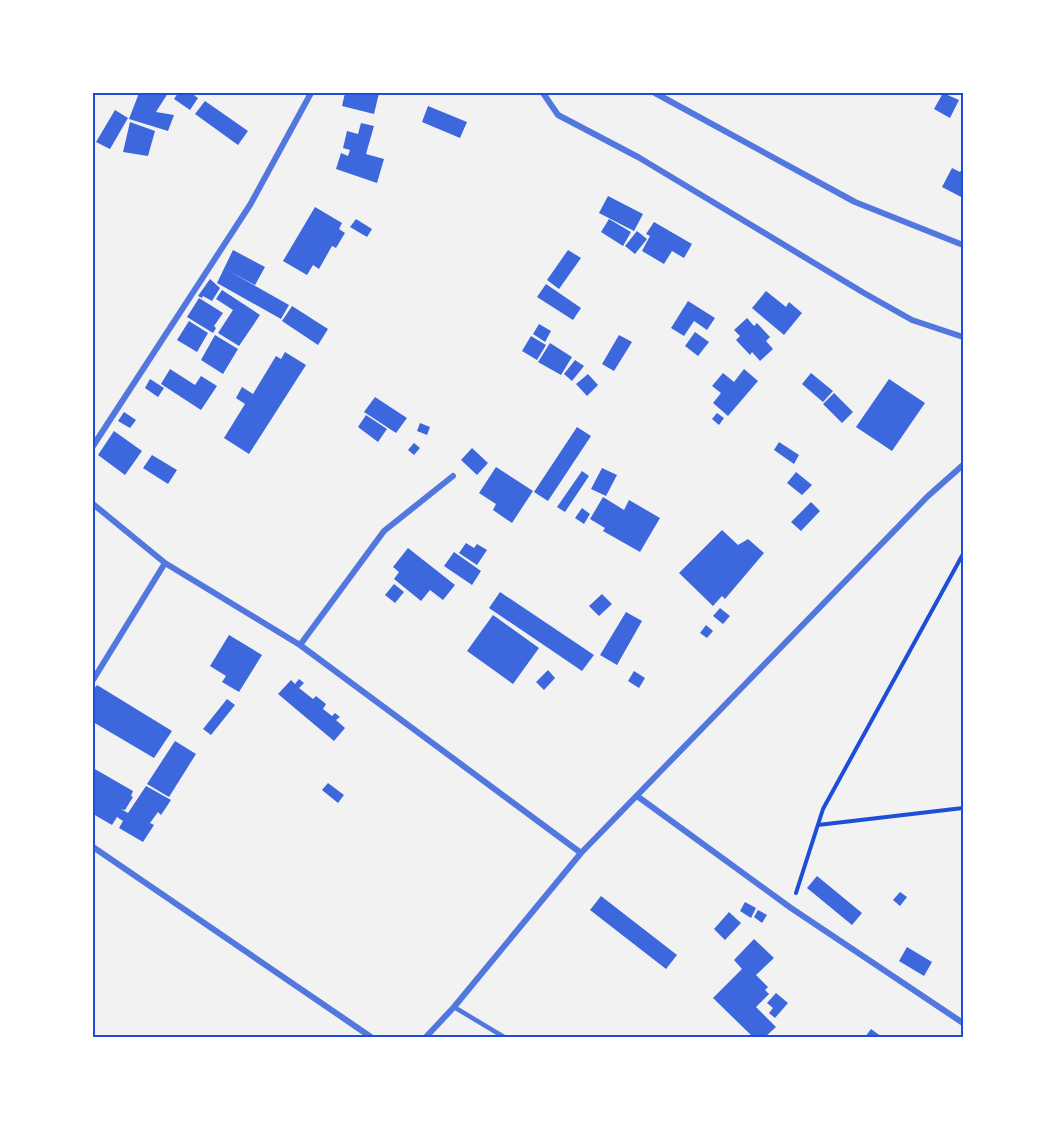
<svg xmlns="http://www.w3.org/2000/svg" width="1056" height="1130" viewBox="0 0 1056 1130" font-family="Raleway,sans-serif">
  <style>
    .building { fill: #3d67dc }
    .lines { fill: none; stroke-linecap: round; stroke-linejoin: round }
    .path { stroke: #1d4ed8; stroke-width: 4 }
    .service { stroke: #5277de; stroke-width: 4.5 }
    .minor { stroke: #5277de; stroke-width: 6 }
    .neatline { fill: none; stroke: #1d4ed8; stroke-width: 2 }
  </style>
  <rect width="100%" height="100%" fill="#f2f2f2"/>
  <path class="building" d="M139,93H168L156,112L174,115L168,131L129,119Z
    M178,93H191L198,98L190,110L174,99Z
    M345,93H379L374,114L342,106Z
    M943,93L959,100L950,118L934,109Z
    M205,101L248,131L238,145L195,114Z
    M428,106L467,122L460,138L422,122Z
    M115,110L128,118L110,149L96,142Z
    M130,122L155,131L148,156L123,152Z
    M361,123L374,126L366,154L384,159L377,183L336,169L341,153L348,156L350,150L343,148L347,131L358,134Z
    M963,167V198L942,187L952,168L960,172Z
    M608,196L643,214L634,231L599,213Z
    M315,207L342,223L339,229L345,233L336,248L332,246L319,269L313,265L307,275L283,261Z
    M356,219L372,229L367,237L350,227Z
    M609,219L631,232L623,246L601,232Z
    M654,222L692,244L684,258L672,251L664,264L642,251L650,236L646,234Z
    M637,231L647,239L635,254L625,246Z
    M233,250L265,267L255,285L227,270L289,305L281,319L217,283Z
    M568,250L581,258L559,289L547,280Z
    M210,279L220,288L212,301L203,296L202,298L198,296Z
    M546,284L581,308L573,320L537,297Z
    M222,290L260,315L239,346L218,333L233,310L216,299Z
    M766,291L786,307L789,302L802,313L784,335L752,308Z
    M199,298L223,313L214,326L216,328L213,333L187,317Z
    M688,301L715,318L707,330L694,321L684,336L671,328Z
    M292,306L328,329L318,345L282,321Z
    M747,318L754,326L757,323L770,337L766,341L773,349L760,361L752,352L750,355L736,340L740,336L734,330Z
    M189,321L208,333L197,352L177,340Z
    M539,324L551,331L545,342L533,334Z
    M695,332L709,342L698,356L685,346Z
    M215,335L238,349L223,374L201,360Z
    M619,335L632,342L614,371L602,364Z
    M531,336L546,345L537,360L522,351Z
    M550,343L572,357L561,375L538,362Z
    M285,352L306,365L249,454L224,438L245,404L236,398L242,387L253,394L276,356L281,359Z
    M575,360L584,366L572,381L564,374Z
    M170,369L195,385L201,376L217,386L201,410L161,384Z
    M744,369L758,381L728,416L713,403L721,393L712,386L723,373L734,382Z
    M811,373L833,391L823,402L802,384Z
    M588,374L598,385L587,396L576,384Z
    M150,379L164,388L158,397L145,388Z
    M889,379L925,403L892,451L856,427Z
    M834,393L853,412L842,423L823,404Z
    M375,397L407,418L396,433L364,412Z
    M124,412L136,420L130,428L118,421Z
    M717,413L724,418L719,425L712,419Z
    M366,415L387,429L378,442L358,427Z
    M420,423L430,427L427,435L417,431Z
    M577,427L591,436L548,501L534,492Z
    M114,431L142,451L125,475L98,455Z
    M779,442L799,455L794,464L774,450Z
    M414,443L420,448L414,455L408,450Z
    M472,448L488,463L477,475L461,460Z
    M152,455L177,470L168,484L143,468Z
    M496,467L533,491L512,523L493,510L496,504L479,493Z
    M602,468L617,475L606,496L591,489Z
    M582,471L589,476L565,512L557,507Z
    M796,472L812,485L802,495L787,483Z
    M603,497L624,510L629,500L660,518L640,552L603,531L605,528L590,519Z
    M811,502L820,511L801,531L791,522Z
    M582,508L590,514L584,524L575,518Z
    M722,530L738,545L748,539L764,553L725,599L722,596L713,606L679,573Z
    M466,543L474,548L477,544L487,550L477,565L459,553Z
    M408,548L455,585L443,600L430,590L421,601L394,579L399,572L393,567Z
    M454,552L481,571L472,585L444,566Z
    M394,584L404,592L395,603L385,595Z
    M500,592L594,655L582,671L489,608Z
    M602,594L612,604L599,616L589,606Z
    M720,608L730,616L723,624L713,616Z
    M626,612L642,621L617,665L600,655Z
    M493,615L539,648L513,684L467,651Z
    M706,625L713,631L707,638L700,633Z
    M229,635L262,655L239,692L222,682L226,676L210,666Z
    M548,670L555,678L544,690L536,682Z
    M634,671L645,678L639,688L628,681Z
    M299,679L304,683L299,688L313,699L316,696L326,704L323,709L332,716L335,713L340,717L336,720L345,728L334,741L278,694L291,680L295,684Z
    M97,685L172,731L154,758L93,722V690Z
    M227,699L235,705L211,735L203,729Z
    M175,741L196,754L169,797L147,784Z
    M93,768L133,791L131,796L133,797L125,810L121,809L128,813L146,786L171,800L161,815L158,812L150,823L154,825L143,842L119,828L123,821L117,817L112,825L93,814Z
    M328,783L344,795L338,803L322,790Z
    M817,876L862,913L852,925L807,888Z
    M900,892L907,897L900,906L893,900Z
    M601,896L677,955L666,969L590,910Z
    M745,902L756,908L751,918L740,911Z
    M758,910L767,915L762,923L754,917Z
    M729,912L741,923L725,940L714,929Z
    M754,939L774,958L756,975L768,987L765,990L769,994L756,1007L776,1027L765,1037H753L713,998L742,969L734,960Z
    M907,947L932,962L924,976L899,961Z
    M776,993L788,1003L775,1018L769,1013L773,1008L767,1003Z
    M871,1029L882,1037H865Z"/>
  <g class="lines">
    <path class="path" d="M818,825L963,808
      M796,893L823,809L963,554"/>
    <path class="service" d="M454,1007L504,1037"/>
    <path class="minor" d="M543,93L558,115L638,157L864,293L912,320L963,337
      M655,93L855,202L963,245
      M93,446L250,205L311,93
      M93,504L165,563L300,645L581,853L454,1007L426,1037
      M300,645L384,531L453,476
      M93,680L165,563
      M637,796L791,908L963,1023
      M93,847L371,1037
      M581,853L928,496L963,465"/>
  </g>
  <rect width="1056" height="1130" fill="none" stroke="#ffffff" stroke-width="189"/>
  <rect x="94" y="94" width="868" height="942" class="neatline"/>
</svg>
